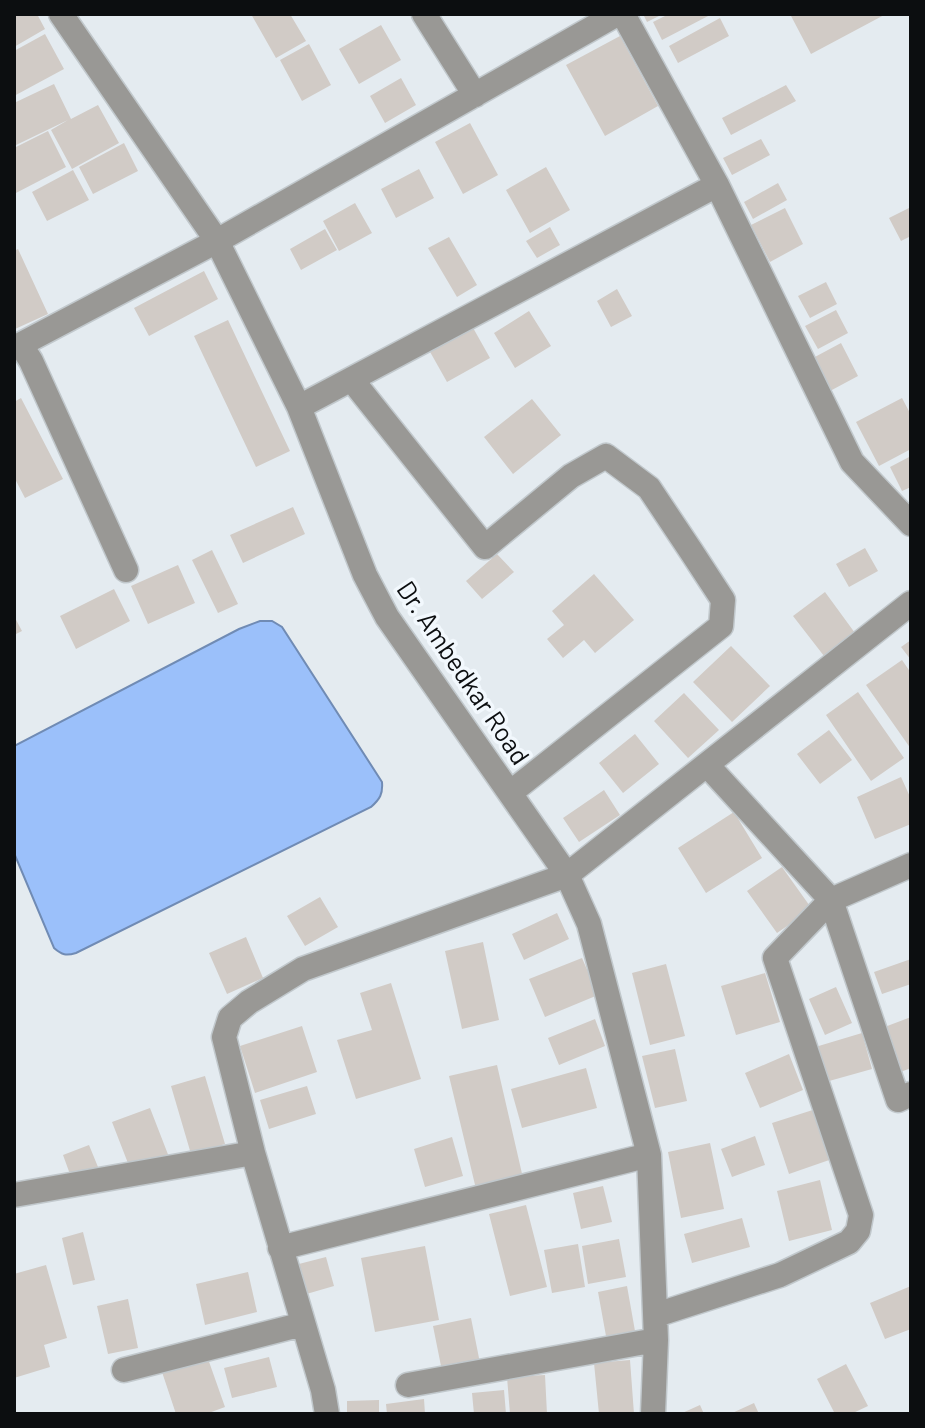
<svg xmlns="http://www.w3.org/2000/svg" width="925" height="1428" viewBox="0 0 925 1428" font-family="Barlow,sans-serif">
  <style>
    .water { fill: #9bc0fa; stroke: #708bb4; stroke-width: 2 }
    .building { fill: #d1cbc6 }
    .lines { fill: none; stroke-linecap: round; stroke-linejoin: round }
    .minor-casing { stroke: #c1c8cc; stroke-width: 27 }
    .minor { stroke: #999895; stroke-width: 24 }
    .labels { text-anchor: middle; stroke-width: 7; stroke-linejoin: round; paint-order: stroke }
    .street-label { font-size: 26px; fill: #0c0e10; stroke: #f2f8fd }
  </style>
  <rect width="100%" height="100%" fill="#e4ebf0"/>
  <path class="water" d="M260,621H272L282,627L382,782C383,794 380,799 371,807L76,953C66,956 62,955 54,948L14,853V746L239,629Z"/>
  <path class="building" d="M14,14H37L45,29L14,47Z
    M251,14H290L306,41L276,58Z
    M643,14H663L647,22Z
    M669,14H712L662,40L653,22Z
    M790,14H886L811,54Z
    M720,18L729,36L678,63L669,46Z
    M381,25L401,60L359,84L339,49Z
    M45,34L64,69L14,96V51Z
    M620,36L658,106L605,136L566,65Z
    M309,44L331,85L302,101L280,60Z
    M401,78L416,105L385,123L370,96Z
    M54,84L71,119L98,105L119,143L72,169L51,130L68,120L14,146V103Z
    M786,85L796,101L731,135L722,118Z
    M470,123L498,175L463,194L435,142Z
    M48,131L66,167L14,194V148Z
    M761,139L770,155L732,175L723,158Z
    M124,143L138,171L93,194L79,167Z
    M546,167L570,210L530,233L506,190Z
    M419,169L434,198L396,218L381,189Z
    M73,170L89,200L47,221L32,192Z
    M778,183L787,200L753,219L744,202Z
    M355,203L372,233L339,251L323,221Z
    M911,207V236L901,241L889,218Z
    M785,208L803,244L770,262L751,225Z
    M550,227L560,245L537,258L526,241Z
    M325,229L337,250L301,270L290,249Z
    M449,237L477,285L457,297L428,248Z
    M18,249L48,314L15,329L14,251Z
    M204,271L218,299L149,336L134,308Z
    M826,282L837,304L810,318L798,296Z
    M617,289L632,316L611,327L597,301Z
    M836,310L848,333L818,349L805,326Z
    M529,311L551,346L515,368L494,333Z
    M228,320L290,451L256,467L194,336Z
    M472,326L490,358L447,382L429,350Z
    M841,343L858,376L830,391L813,358Z
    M21,398L63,479L25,498L14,477V402Z
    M902,398L911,415V449L879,466L856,422Z
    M532,399L561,435L513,474L484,437Z
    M911,456V487L902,491L890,467Z
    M293,507L305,534L243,563L230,535Z
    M865,548L878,571L849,587L836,564Z
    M212,550L238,604L218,613L192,560Z
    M497,554L514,572L482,599L466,581Z
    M178,565L195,603L148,624L131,586Z
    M594,574L634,620L595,653L584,640L563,658L547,639L564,625L552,611Z
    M114,589L130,621L76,649L60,616Z
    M825,592L855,633L824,656L793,616Z
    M14,616L22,631L14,635Z
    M911,640V660L901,647Z
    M731,646L770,686L732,722L693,682Z
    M902,660L911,673V749L866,685Z
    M858,692L904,758L871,781L826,715Z
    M684,693L719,730L688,758L654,721Z
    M829,730L852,760L820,784L797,754Z
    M635,734L659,764L623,793L599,763Z
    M901,777L911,799V824L875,839L857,797Z
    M604,790L620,815L579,842L563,818Z
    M734,812L762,858L706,893L678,848Z
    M782,867L812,909L777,933L747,891Z
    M320,897L338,927L305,946L287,916Z
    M557,913L569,939L524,960L512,934Z
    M246,937L263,978L227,994L209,953Z
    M483,942L499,1020L462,1029L445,951Z
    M582,958L598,995L545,1017L529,979Z
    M911,959V984L882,994L874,972Z
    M666,964L685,1036L650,1045L632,973Z
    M765,973L780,1022L736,1035L721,986Z
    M391,983L421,1079L356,1099L337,1040L372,1030L360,993Z
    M836,987L852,1023L825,1035L809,999Z
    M911,1017V1068L898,1073L882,1028Z
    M595,1019L605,1046L559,1065L548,1038Z
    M302,1026L317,1072L255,1093L240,1046Z
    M862,1033L872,1069L822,1083L812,1048Z
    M675,1049L687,1101L655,1108L642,1056Z
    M789,1054L803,1090L760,1108L745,1073Z
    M497,1065L523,1178L476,1189L449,1076Z
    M586,1068L597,1108L522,1128L511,1089Z
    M205,1076L225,1144L191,1154L171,1086Z
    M307,1086L316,1114L269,1129L260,1100Z
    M150,1108L169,1157L131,1171L112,1122Z
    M819,1108L835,1158L789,1174L772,1123Z
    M755,1136L765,1165L732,1177L721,1149Z
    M452,1137L463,1176L425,1187L414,1149Z
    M710,1143L724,1209L681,1218L668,1152Z
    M89,1145L98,1167L71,1177L63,1155Z
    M820,1180L832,1230L789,1241L777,1191Z
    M603,1186L612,1222L581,1229L573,1193Z
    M526,1205L547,1287L510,1296L489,1214Z
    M742,1218L750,1247L692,1263L684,1234Z
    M83,1232L95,1280L73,1285L62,1238Z
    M619,1239L626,1277L588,1284L582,1246Z
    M578,1244L585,1287L552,1293L544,1250Z
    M425,1246L439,1320L375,1332L361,1258Z
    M326,1257L334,1286L303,1295L295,1265Z
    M46,1265L67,1338L44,1345L50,1367L14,1378V1274Z
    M248,1272L257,1312L205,1325L196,1284Z
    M627,1286L635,1331L606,1336L598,1292Z
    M911,1286V1329L885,1339L870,1303Z
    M128,1299L138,1348L108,1354L97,1306Z
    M471,1318L480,1363L442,1371L433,1326Z
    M207,1356L225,1407L206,1414H176L162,1372Z
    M269,1357L277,1387L232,1398L224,1368Z
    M630,1360L634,1414H599L594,1363Z
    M846,1364L868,1406L851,1414H835L817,1379Z
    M545,1375L547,1414H510L507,1377Z
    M504,1390L506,1414H474L472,1393Z
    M424,1399L425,1414H387L386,1404Z
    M379,1400V1414H347V1401Z
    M754,1403L759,1414H730Z
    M700,1405L704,1414H680Z"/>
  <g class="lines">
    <defs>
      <path id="minor" d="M61,14L217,241L299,407L365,575L387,617L567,875L589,924L649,1155L656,1340L653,1414
        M424,14L475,95
        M623,14L717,185L852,462L911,524
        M21,345L31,361L126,570
        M14,348L217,241L617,14
        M352,380L485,547L571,476L606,456L649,488L691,551L723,600L721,626L510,793
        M299,407L717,185
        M707,765L831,900L898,1100L911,1094
        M14,1195L253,1153
        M280,1248L649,1155
        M656,1315L780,1275L849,1242L858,1231L861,1215L775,958L831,900L911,865
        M124,1370L303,1324
        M408,1385L656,1340
        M327,1414L323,1390L253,1153L224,1037L230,1018L249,1002L303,969L567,875L911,603"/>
    </defs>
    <use href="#minor" class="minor-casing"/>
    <use href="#minor" class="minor"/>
  </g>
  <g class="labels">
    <g class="street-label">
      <text transform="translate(463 673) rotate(56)" y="9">Dr. Ambedkar Road</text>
    </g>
  </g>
  <rect width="925" height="1428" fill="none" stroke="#0c0e10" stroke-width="32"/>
</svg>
